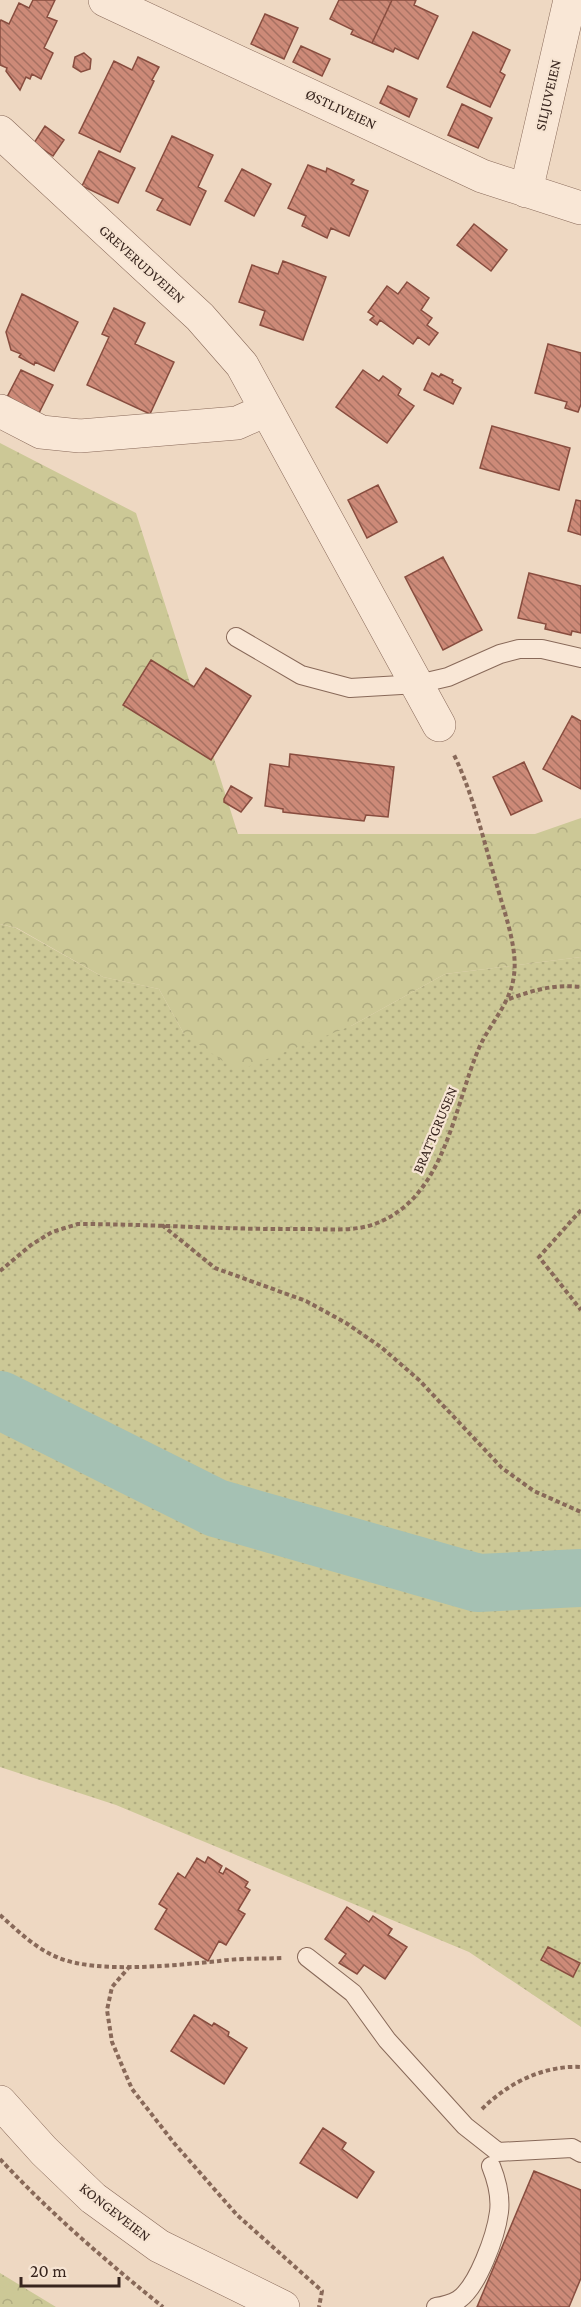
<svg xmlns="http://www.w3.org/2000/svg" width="581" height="2307" viewBox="0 0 581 2307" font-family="'Crimson Pro',serif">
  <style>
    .grass { fill: url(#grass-dots) }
    .forest { fill: url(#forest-crowns) }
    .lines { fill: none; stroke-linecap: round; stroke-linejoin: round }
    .river { stroke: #a5c1b3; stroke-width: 58 }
    .building { fill: url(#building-back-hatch); stroke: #884d3f; stroke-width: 1.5 }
    .lane-casing { stroke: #886959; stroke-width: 20 }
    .street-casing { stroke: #886959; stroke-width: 34 }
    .path { stroke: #886959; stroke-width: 4; stroke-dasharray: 4.5 3; stroke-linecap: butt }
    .lane { stroke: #f9e7d6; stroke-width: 18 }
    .street { stroke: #f9e7d6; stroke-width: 33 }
    .labels { text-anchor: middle; stroke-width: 4.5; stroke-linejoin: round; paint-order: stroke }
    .street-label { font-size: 15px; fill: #38251e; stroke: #f6e4d2 }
  </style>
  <defs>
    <pattern id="grass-dots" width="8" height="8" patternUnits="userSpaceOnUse" patternTransform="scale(1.5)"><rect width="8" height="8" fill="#ccc896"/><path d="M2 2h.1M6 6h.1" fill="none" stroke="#b0ac81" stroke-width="1.8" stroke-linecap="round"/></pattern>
    <pattern id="forest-crowns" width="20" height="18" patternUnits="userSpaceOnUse" patternTransform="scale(1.5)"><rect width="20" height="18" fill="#ccc896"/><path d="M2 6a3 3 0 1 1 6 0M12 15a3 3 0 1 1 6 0" fill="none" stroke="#b0ac81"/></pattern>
    <pattern id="building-back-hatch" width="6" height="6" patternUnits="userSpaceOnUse" patternTransform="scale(1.5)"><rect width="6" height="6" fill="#cd8a78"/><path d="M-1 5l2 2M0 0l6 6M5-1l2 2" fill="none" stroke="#a77162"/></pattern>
  </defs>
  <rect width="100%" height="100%" fill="#eed8c2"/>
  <path class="grass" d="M0,924L16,928L103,977L159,989L184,1034L351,1026L445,974L581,957V2027L469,1952L116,1805L0,1767Z"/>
  <path class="forest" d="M0,443L136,513L238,834H535L581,818V957L445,974L351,1026L237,1071L184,1034L159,989L103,977L17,928L0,924Z
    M0,2273L56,2307H0Z"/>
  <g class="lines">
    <path class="river" d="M0,1400L216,1508L478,1583L581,1578"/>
  </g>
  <path class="building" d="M33,0H55L47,17L57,21L44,48L53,53L41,79L32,74L30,79L26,77L20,90L6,71L7,68L0,65V22L1,20L9,24L19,3L29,8Z
    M339,0H392L372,43L351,34L353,30L330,19Z
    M392,0H416L414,5L438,16L418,59L395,48L393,52L372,43Z
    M265,14L298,28L284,59L251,44Z
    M473,32L510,50L500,72L505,75L490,107L447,87Z
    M301,46L330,59L322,76L293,62Z
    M84,53L91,59L90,69L81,72L73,67L75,57Z
    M138,57L159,67L152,80L154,81L120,152L79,133L114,61L132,70Z
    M388,86L417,99L409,117L380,103Z
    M462,104L492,118L478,148L448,135Z
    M45,126L64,140L53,156L34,143Z
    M172,136L213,155L198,187L206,191L190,225L157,210L163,199L146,191Z
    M99,151L135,168L118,203L82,186Z
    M308,165L326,172L327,168L354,180L351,184L368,191L349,236L331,228L327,238L302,226L306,216L288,208Z
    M242,169L271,184L254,216L225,201Z
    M474,224L507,250L491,271L457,245Z
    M283,261L326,277L303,340L260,325L265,311L239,302L252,265L278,274Z
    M407,282L429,298L421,310L432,318L427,325L438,333L429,345L418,337L413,344L380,320L377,325L370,320L374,316L368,312L387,286L398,294Z
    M22,294L78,322L54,371L35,362L34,365L19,357L21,354L11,350L6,332Z
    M114,308L145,323L135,344L174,362L150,414L87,385L109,337L102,334Z
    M548,344L581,353V404L578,412L565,408L567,402L535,393Z
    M21,370L53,385L37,417L5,401Z
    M363,370L379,381L383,376L401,389L398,395L414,406L387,443L336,407Z
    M432,373L439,377L441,374L453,380L452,383L461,388L453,404L424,390Z
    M492,426L570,448L559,490L480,468Z
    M378,485L397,522L367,538L348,500Z
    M576,500L581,501V535L568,531Z
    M443,557L482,630L443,650L405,577Z
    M529,573L581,586V633L572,631L571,635L545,629L546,624L518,618Z
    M151,660L194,687L206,668L251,696L211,760L123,705Z
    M572,716L581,721V789L543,769Z
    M290,754L394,767L388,817L366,815L364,821L283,812V809L265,806L270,764L289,767Z
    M524,762L542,801L511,815L493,777Z
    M231,786L252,798L241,812L224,802V799Z
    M208,1857L222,1866L219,1872L223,1874L226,1868L248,1882L245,1887L250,1890L238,1910L245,1914L226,1945L219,1941L208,1961L155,1929L167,1909L159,1904L178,1873L185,1878L197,1858L205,1863Z
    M347,1907L369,1922L373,1916L392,1929L388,1935L407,1947L385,1979L364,1965L357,1974L339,1963L346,1954L325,1939Z
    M548,1947L580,1963L573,1977L541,1960Z
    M194,2015L212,2026L214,2023L229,2032L228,2036L247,2048L224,2084L171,2051Z
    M323,2128L346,2143L342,2149L374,2172L357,2198L300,2163Z
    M534,2171L581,2190V2278L569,2307H477Z"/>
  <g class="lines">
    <defs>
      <path id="lane" d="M236,637L301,675L350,688L418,684L448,677L500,654L519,649H542L581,658
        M307,1957L353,1993L387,2040L465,2126L498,2152L572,2148L581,2153
        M436,2307C443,2306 451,2304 458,2300C478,2287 496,2235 499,2212C501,2196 497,2181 491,2166"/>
      <path id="street" d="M105,0L482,176L581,208
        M0,132L200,317L242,365L439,725
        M526,191L570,0
        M0,411L41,432L80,436L237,423L266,410
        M0,2102L44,2151L93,2198L159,2246L283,2307"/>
    </defs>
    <use href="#lane" class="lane-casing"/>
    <use href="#street" class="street-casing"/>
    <path class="path" d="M509,999C534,990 554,984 581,987
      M581,1210L539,1257L581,1310
      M162,1225L215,1268L306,1301L346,1323L381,1347L419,1380L502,1468L534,1491L581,1512
      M0,1271L31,1245L52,1232L78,1224C154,1224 230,1230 305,1229C328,1229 356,1232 377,1223C445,1197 454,1106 479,1048C490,1023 511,1003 514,975C518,947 503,909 496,882C483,839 473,793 453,753
      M0,1915C18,1931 36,1949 59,1958C98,1974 177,1965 219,1961C240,1958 262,1959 283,1958
      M130,1966L112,1987L107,2010L112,2042L132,2089L174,2143L237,2215L322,2291L319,2307
      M482,2109C508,2083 544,2065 581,2067
      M0,2159C50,2213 106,2261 163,2307"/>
    <use href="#lane" class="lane"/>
    <use href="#street" class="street"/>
  </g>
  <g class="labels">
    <g class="street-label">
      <text transform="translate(548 95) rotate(-77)" y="5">SILJUVEIEN</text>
      <text transform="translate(341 109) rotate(25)" y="5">ØSTLIVEIEN</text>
      <text transform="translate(142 264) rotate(42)" y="5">GREVERUDVEIEN</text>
      <text transform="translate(435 1130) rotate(-67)" y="5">BRATTGRUSEN</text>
      <text transform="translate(115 2212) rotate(38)" y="5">KONGEVEIEN</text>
    </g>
  </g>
  <path d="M21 2277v9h98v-9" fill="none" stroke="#38251e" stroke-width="3"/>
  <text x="30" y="2277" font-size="18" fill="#38251e" stroke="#f6e4d2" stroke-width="4.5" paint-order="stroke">20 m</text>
</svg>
